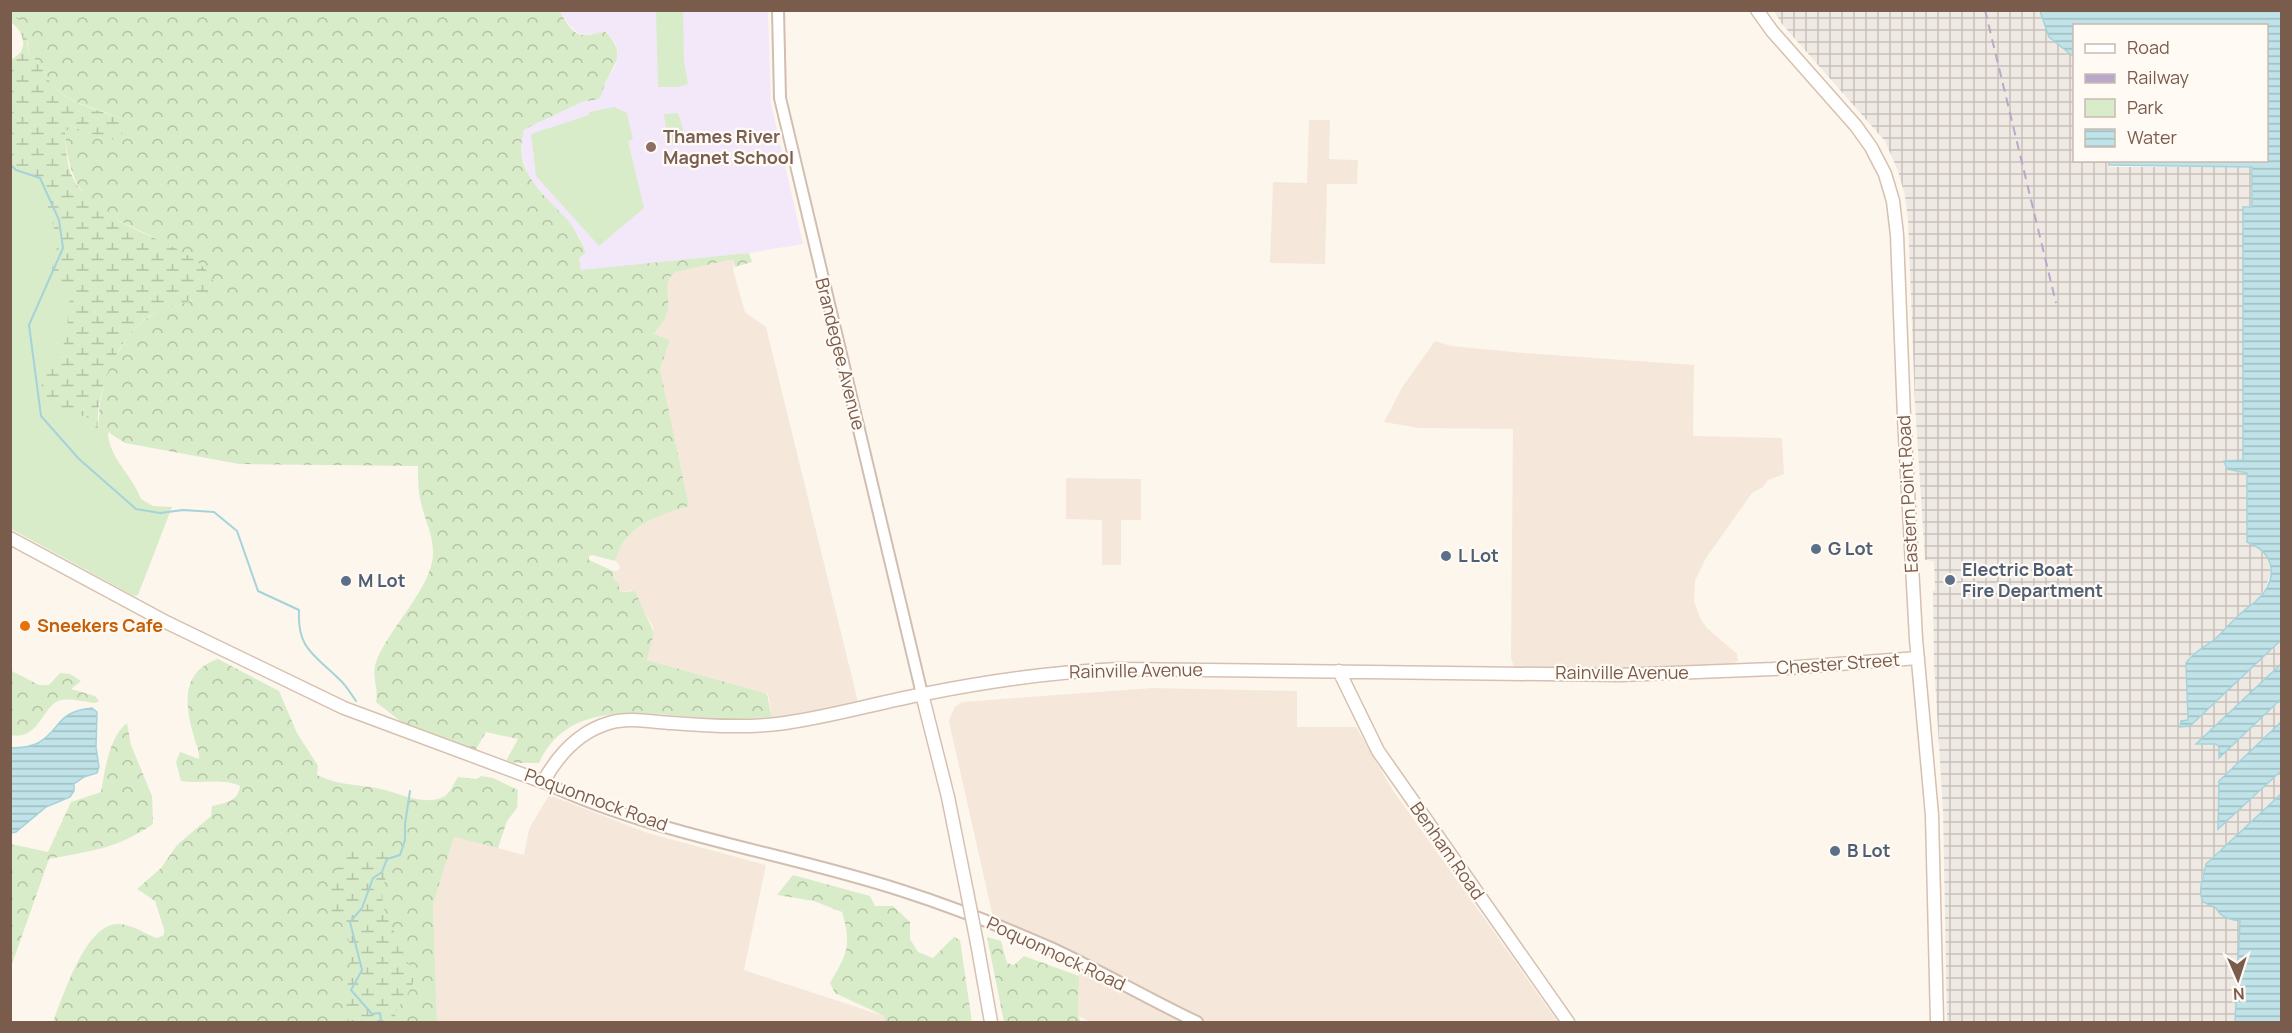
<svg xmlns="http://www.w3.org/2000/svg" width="2292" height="1033" viewBox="0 0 2292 1033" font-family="Manrope,sans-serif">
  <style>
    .residential { fill: #f5e8da }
    .industrial { fill: url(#industrial-grid) }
    .education { fill: #f3e8fa }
    .forest { fill: url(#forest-crowns) }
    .wetland { fill: url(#wetland-marsh) }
    .green { fill: #d8ecc9 }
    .water { fill: url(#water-rules); stroke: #a5d3da; stroke-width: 1.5 }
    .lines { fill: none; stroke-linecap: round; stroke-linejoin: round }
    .stream { stroke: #a5d3da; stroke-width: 2 }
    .tertiary-casing { stroke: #d1beb0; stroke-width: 14 }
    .secondary-casing { stroke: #d6c0b0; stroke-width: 15 }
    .tertiary { stroke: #fff; stroke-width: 10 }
    .secondary { stroke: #fff; stroke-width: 12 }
    .rail { stroke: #b9a8c9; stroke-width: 2; stroke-dasharray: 9 6; stroke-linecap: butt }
    .secondary-bridge-casing { stroke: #d6c0b0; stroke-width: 15; stroke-linecap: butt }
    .secondary-bridge { stroke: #fff; stroke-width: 12 }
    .education-dot { fill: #8d6e63; stroke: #fffaf3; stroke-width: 2 }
    .service-dot { fill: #5c6f8a; stroke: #fffaf3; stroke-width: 2 }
    .food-dot { fill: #e8710a; stroke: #fffaf3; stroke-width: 2 }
    .labels { text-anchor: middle; stroke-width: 4.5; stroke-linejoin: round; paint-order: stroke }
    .education-label { font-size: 18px; font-weight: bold; fill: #785e54; stroke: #fffaf3; text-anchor: start }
    .street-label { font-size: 18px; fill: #7a5c4d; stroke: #fffaf3 }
    .service-label { font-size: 18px; font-weight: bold; fill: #4e5e75; stroke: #fffaf3; text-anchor: start }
    .food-label { font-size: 18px; font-weight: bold; fill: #c56008; stroke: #fffaf3; text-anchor: start }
  </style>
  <defs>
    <pattern id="industrial-grid" width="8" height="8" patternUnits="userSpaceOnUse" patternTransform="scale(1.5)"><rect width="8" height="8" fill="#efe9e4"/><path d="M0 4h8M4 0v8" fill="none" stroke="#c7c0bb"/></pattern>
    <pattern id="forest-crowns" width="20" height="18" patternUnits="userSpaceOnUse" patternTransform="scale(1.5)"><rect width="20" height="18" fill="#d8ecc9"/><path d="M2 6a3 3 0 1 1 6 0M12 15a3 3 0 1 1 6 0" fill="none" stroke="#b4c2a5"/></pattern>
    <pattern id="wetland-marsh" width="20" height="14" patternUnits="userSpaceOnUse" patternTransform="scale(1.5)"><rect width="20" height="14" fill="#d8ecc9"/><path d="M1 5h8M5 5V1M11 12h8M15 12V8" fill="none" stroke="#b4c2a5"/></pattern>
    <pattern id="water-rules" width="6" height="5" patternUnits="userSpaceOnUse" patternTransform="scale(1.5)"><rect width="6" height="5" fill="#bfe3e8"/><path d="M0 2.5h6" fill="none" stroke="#a0bbbe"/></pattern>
  </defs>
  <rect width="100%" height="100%" fill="#fdf6ec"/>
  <path class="residential" d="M1309,120H1330L1329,159L1358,160L1357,184H1327L1325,264L1270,263L1273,182L1307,183Z
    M734,258L733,270L745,312L766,327L859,706L773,721L768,695L765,693L647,660L654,633L653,627L632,590L620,592L614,580L613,571L619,570L620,567L615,559L619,549L630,534L652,517L689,506L660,369L670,340L654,334L667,314L666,286L671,275L676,272Z
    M1435,341L1451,346L1524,353L1694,365L1693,436L1782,438L1784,474L1768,480L1763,487L1752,493L1706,558L1695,581L1694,601L1700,618L1707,628L1737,654L1738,661L1732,664L1655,669L1514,667L1511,658L1513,429L1419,428L1384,422L1403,386Z
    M1066,478L1141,479V520H1121V565H1102V520L1066,519Z
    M1152,688L1297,691V727H1356L1392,789L1558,1022H1091L1078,1016L1079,976L1076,953L993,917L949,722L951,715L955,707L962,702Z
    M549,795L648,833L766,865L744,970L884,1016L885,1022H437L433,904L454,836L524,855L529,829Z"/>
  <path class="industrial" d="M1774,11H2040L2049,37L2074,57V160L2109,161V167H2252L2253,207L2243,208V461H2224L2227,469L2247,473V542L2260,548L2269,557L2271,573L2265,589L2257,600L2214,641L2190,656L2187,662L2188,721H2181L2180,726H2190L2281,640V664L2197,743L2216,744L2219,746V757L2281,699V722L2219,781V828L2281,771V794L2206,864L2202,877L2200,892L2203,902L2240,920L2235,1022H1947L1943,810L1934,664L1933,591L1935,590L1934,561L1925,560L1915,404L1908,219L1905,196L1898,171L1885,141L1782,24Z"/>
  <path class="education" d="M559,11H768L771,104L803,244L749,253L581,271L579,258L585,248L573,226L529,179L522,155L521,140L524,130L531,126L582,102L599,99L607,79L615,67L618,53L616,44L607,32L583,35L578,33L570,26Z"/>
  <path class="forest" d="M559,10C564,19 572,34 582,35C590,36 598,32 606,32C625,53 617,60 606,81C603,87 603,93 599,99L582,102L531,126L524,130C511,174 547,195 571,224C575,229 577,235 580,240C583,245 585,247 585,253L579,258L581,270L749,253L752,262L735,267L733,259L676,272C660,282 672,298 667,313C665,320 658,327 654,334L670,340L660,369L689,506C657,515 625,526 615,561L592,555L589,556V560L613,571L614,580L618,582L620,592L635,591L654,633L647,660L765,693L767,695L772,717C754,718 735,720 717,719C658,716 569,694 539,763H517L506,761L518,739L486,732L475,751L404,724L376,702C379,688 371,676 376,662C388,629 434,586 433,552C433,536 426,522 422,507C418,493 418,480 418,466L239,464L125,443L108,432L98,430L100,402L107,370L129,335L142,321L159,311L193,300L174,248C114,214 70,214 65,133L71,126L96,135L120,118C99,109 72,104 55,88C45,78 43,63 29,55L28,43L13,11Z
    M218,659L279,691L297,733L318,766L317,775C338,785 353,784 376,788C396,791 425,808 445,796C450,793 454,783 458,777L477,779L481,776L493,778L518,790L517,808L507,821L498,848L454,837L433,904L437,1022H53C63,997 85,925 117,924C131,923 144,934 157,938L164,935V929L155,901L137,889L161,868L177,845L211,816L212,806C225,803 238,802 240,786C223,778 200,784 181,781L176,762L180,752L199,759C200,749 196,746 194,737C185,705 180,672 218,659Z
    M10,670L39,685H49L60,673L70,674L81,681L71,689L95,696L99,701L95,703C84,702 69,697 58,701C43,707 38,741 11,735Z
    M127,723L131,745L152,796L153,824C117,849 90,851 49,859L11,967V844L48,852L71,802L101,792C105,770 109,737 127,723Z
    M793,875L870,896L875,906H893L910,922V939L918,952L933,958L954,937L960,940L972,1022H885L884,1016L835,993L830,983C847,954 852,945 842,912L814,901L777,895Z
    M987,937L1001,941L1007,963L1014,965L1024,956L1079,976L1078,1016L1081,1022H1004Z"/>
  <path class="wetland" d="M10,11H13L25,29L29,55C43,63 45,78 55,88C71,104 99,110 120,118L123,126L122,136L115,140L96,135L71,126L65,133C66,146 66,161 71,174C89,214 138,229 175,248C193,258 206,265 215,284C196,307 161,303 139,324C113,350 95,394 98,432C100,453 105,474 108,495C113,527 118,559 123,590L11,524L10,60C30,51 25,33 11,22Z
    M341,849C356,851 380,845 391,857L382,892L383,907L414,976C413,994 395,1004 394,1022H349L343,1003L351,972L349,941L346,931L340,920L332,913L330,905V891L339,865V851Z"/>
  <path class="green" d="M656,11H683L684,61L688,84L678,87H658Z
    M614,107L627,113L633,140L628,141L644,208L599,246L536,176L531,134L589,115V112Z
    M678,113L683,128L682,142L668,144L664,114Z
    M11,168C17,174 24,173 32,178C44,185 57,233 57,247C56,255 53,262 52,270L68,288L70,298C67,314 69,335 61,350C54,363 39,362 40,380C41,388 51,401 53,411L58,414L86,416L96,428L108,432C108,457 133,476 141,499L153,506L172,507L138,595L134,596L11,529Z"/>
  <path class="water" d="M2040,11H2281V640L2190,726L2180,727L2181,721L2188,720L2186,663C2194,651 2205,647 2215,639C2222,633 2228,625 2235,619C2241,612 2249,607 2256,601C2279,580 2276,553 2247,542V473L2227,469L2224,461L2243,460V207H2252V167L2109,165V160H2266V26H2074V57L2049,37Z
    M2281,664V699L2219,758V747L2216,744H2196Z
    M92,708L97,712L96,747L99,767L97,773L84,777L74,784V791L70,797L46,807L16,832L11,833V748C20,748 30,747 38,743C62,729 55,712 92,708Z
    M2281,722V771L2218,829L2219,781Z
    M2281,794V1022H2235L2240,921C2229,919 2221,918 2216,908L2203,902C2197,890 2204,877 2206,864Z"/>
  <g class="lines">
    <path class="stream" d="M10,109V126
      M10,164L16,170L40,178L59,220L63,248L29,325L41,416L79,459L136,509L160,513L183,510L214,512L237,531L258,591L299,610C297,649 314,654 339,679C346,685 351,694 356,701
      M377,1022L381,1020L380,1013L372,1014L351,990L362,970L350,922L362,908L373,878L382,872L387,859L400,855L405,840V824L410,791"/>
    <defs>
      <path id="tertiary" d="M778,10L780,98L922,694
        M543,782C657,836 784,852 903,891C953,907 1003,927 1051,948C1101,971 1148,999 1197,1022"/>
      <path id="secondary" d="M1757,10L1772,31L1856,126L1871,147L1885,174L1893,201L1897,235L1904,417L1916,639L1932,815L1937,1022
        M10,538L168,623L344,708L543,782C558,755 578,732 609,723C629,717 652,722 672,723C707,726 743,728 777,724C827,718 875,703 924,694C988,681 1052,672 1118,669L1620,675L1773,669L1918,658
        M1339,671L1378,751L1568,1022
        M922,694L948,797L967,892
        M977,943L991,1022"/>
    </defs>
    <use href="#tertiary" class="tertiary-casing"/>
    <use href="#secondary" class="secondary-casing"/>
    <use href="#tertiary" class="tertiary"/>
    <use href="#secondary" class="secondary"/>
    <path class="rail" d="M1985,10L2056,303"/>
    <defs>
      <path id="secondary-bridge" d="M967,892L977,943"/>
    </defs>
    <use href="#secondary-bridge" class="secondary-bridge-casing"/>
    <use href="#secondary-bridge" class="secondary-bridge"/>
  </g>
  <circle class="education-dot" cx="651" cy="147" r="6"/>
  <g class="service-dot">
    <circle cx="1816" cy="549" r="6"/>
    <circle cx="1446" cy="556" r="6"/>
    <circle cx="1950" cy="580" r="6"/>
    <circle cx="346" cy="581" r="6"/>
    <circle cx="1835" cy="851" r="6"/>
  </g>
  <circle class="food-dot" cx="25" cy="626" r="6"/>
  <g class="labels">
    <g class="education-label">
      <text x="663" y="143">Thames River<tspan x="663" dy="21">Magnet School</tspan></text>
    </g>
    <g class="street-label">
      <text transform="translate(840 354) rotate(76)" y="6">Brandegee Avenue</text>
      <text transform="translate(1908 494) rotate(-93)" y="6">Eastern Point Road</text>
      <text transform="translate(1838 664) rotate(-4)" y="6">Chester Street</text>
      <text transform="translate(1136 671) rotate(-1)" y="6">Rainville Avenue</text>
      <text x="1622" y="679">Rainville Avenue</text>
      <text transform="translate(596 800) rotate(20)" y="6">Poquonnock Road</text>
      <text transform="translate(1447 851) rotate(55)" y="6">Benham Road</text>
      <text transform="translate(1056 954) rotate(25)" y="6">Poquonnock Road</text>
    </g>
    <g class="service-label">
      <text x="1828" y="555">G Lot</text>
      <text x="1458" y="562">L Lot</text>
      <text x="1962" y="576">Electric Boat<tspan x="1962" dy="21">Fire Department</tspan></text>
      <text x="358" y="587">M Lot</text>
      <text x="1847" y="857">B Lot</text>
    </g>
    <g class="food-label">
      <text x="37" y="632">Sneekers Cafe</text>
    </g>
  </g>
  <rect width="2292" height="1033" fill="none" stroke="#7a5c4d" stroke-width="24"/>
  <rect x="2073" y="24" width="195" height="138" fill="#fffaf3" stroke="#cabbb1" stroke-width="1.5"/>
  <rect x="2085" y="44" width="30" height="9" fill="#ffffff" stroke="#cabbb1" stroke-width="1.5"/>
  <text x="2127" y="54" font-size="18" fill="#7a5c4d">Road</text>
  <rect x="2085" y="74" width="30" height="9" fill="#b9a8c9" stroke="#cabbb1" stroke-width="1.5"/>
  <text x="2127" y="84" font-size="18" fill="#7a5c4d">Railway</text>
  <rect x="2085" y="99" width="30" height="18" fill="#d8ecc9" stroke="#cabbb1" stroke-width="1.5"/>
  <text x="2127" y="114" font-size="18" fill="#7a5c4d">Park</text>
  <rect x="2085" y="129" width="30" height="18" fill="url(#water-rules)" stroke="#cabbb1" stroke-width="1.5"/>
  <text x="2127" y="144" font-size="18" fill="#7a5c4d">Water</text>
  <g transform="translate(2238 979) rotate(177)" stroke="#fffaf3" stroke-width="4.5" paint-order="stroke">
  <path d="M0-4.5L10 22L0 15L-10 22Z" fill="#7a5c4d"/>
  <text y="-9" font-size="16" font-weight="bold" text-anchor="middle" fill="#7a5c4d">N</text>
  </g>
</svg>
